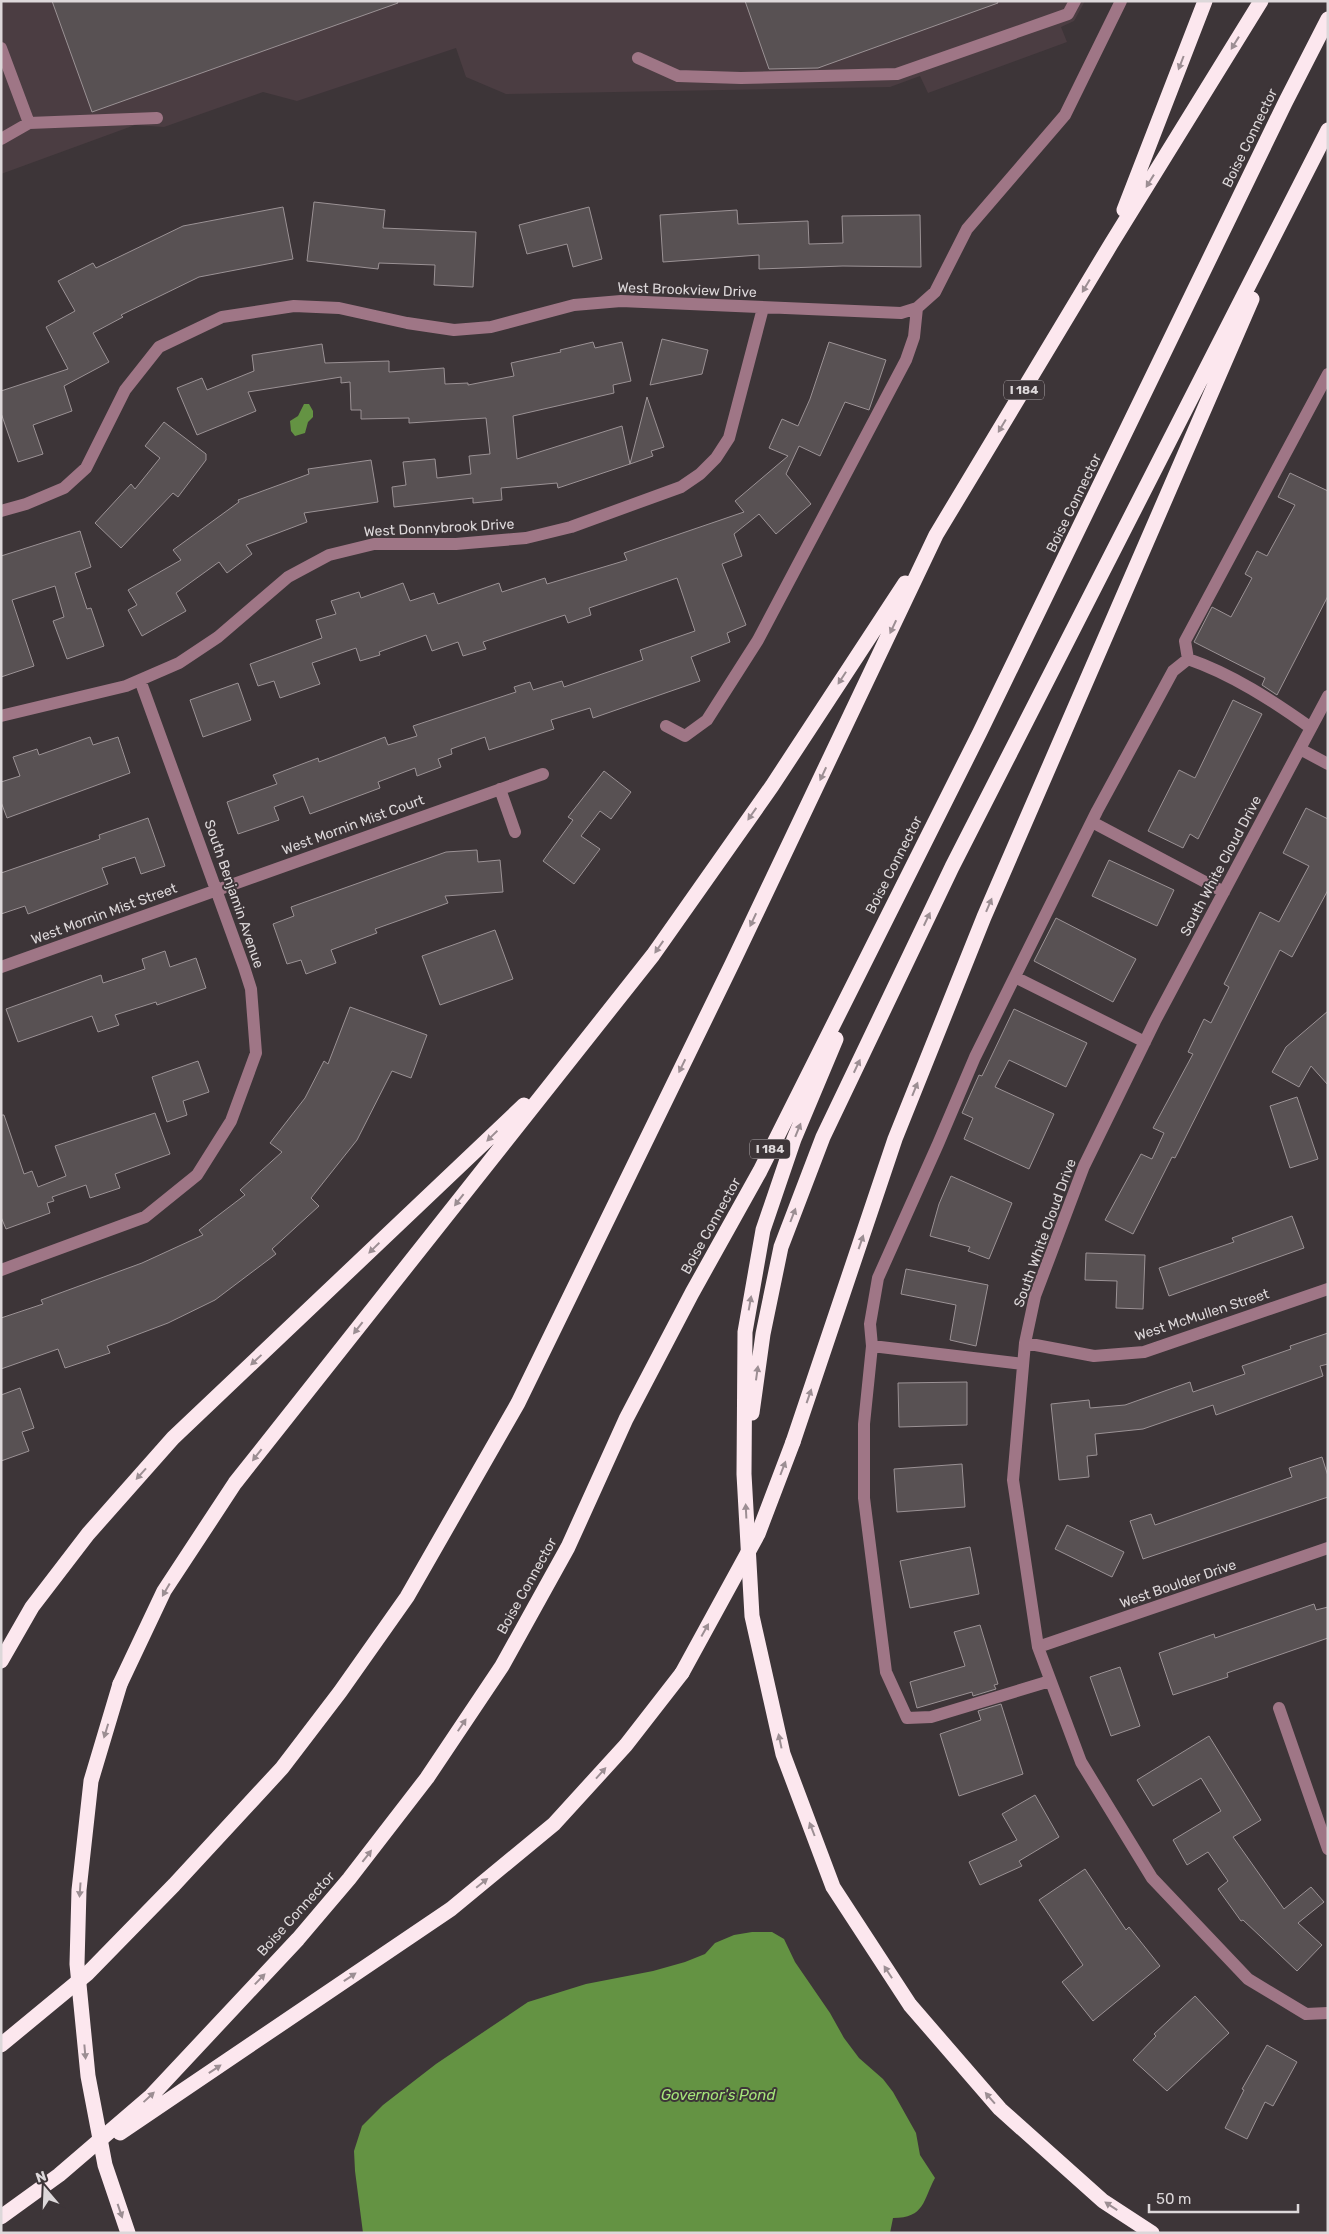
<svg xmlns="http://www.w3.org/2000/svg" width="1329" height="2234" font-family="Rubik,sans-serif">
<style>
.built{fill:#4b3d42}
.water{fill:#649343}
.building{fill:#585153;stroke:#9b9295}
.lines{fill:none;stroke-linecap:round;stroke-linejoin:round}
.minor{stroke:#9f7686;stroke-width:12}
.highway{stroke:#fce7ee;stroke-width:15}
.highway-bridge{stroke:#fce7ee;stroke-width:15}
.oneway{fill:#9c8e93}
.labels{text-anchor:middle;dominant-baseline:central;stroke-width:4;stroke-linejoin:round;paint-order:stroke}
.shield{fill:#3d3538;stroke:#ada7a9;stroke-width:1}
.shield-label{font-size:12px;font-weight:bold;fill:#ddd8da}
.street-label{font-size:14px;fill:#ddd8da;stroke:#3d3538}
.water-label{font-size:15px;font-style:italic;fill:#a6e57a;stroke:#3d3538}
</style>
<rect width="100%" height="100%" fill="#3d3538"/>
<path class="built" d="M1,1H1085L1074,21L1061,27L1067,42L928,93L920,76L890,87L506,94L466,77L456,48L297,101L263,92L164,127L135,125L1,174Z"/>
<path class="water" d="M304,404H309L313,411V417L308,422L305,433L295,436L291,431L290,421L298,416Z
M752,1932H772L784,1939L795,1962L830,2013L844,2038L859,2058L883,2079L893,2092L916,2133L920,2155L935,2178C923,2200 925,2218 893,2218L890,2233H363L355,2171L354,2151L362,2126L383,2105L436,2064L528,2002L586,1984L653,1971L685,1962L705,1954L715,1943L734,1935Z"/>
<path class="building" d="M52,1H397L398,3L92,112Z
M745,1H997L998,3L818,68L769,69Z
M314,202L385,210L383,228L476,232L473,287L434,285L435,265L379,263L378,269L307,261Z
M283,207L293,259L199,277L121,315L123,317L93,333L109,362L64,386L72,411L33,425L43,454L18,462L1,413V391L68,369L46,327L75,311L58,281L93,263L96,268L183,226Z
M589,207L602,259L573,267L567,244L527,254L519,225Z
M737,210L738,224L808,221L809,244L843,243L842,216L920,215L921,267L843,266L759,269V255L663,262L660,215Z
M662,339L708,350L702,374L650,385Z
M593,342L595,348L622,342L631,381L613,385L614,393L513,416L517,459L622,426L630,464L558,488L557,483L501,488L502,500L473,503V498L394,507L392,487L406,485L403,462L435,459L437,478L471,474L469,456L490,454L486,418L409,423V418L361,419V410H351L350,382L341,383V377L248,392L256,411L197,435L177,388L202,378L207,390L254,371L252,355L322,344L325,363L389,361V372L444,368L445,384L468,383V385L514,376L511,363L561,352L560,350Z
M829,342L886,360L869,410L845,402L820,456L799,446L786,474L811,504L776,534L759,514L734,534L742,556L722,564L746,625L727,633L730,642L691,657L700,681L593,718L590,708L551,720L554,729L489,750L485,737L451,749L452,754L438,759L441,767L417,776L415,768L378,782L380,788L310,814L303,796L274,807L279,820L238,834L227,802L277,784L273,775L318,758L319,762L385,737L388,745L417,736L413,726L516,692L514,687L530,682L533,690L562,681L564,687L643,660L640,650L695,631L677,578L589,608L591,615L568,623L565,615L483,642L486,649L463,656L458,642L432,651L426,635L379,652L380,655L360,661L356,648L312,663L320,684L280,698L274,681L258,686L250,664L322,638L316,620L336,614L331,601L359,592L361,598L403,583L410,601L434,593L438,604L499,583L502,592L545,578L547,584L627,560L624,553L744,512L735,501L788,456L769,448L782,419L798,426L810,399Z
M647,397L664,447L651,451L653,456L630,464Z
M164,422L206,454V460L178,497L173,493L121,548L95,523L131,484L135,489L160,458L145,446Z
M371,460L378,502L304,513L307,522L246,545L252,554L227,573L219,562L176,593L186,611L142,636L128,610L137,605L128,590L181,560L173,550L239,502L238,500L309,474L308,469Z
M1290,473L1328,491V596L1277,695L1262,685L1265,678L1194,642L1212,607L1231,617L1252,578L1245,574L1257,551L1267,556L1295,505L1278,497Z
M80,531L91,567L75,573L87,609L91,608L104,646L67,659L53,621L64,617L55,586L12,600L34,666L1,677V556Z
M238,683L251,720L203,737L190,700Z
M1233,700L1262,714L1198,839L1190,834L1183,848L1148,831L1179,770L1195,778Z
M90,737L93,745L118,737L130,773L7,818L1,802V782L20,776L13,757L37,749L39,755Z
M604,771L631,792L611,819L600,811L581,836L600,849L574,884L543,861L573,820L568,817Z
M1306,808L1328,819V890L1292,957L1280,950L1175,1158L1172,1157L1133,1234L1105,1220L1141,1154L1152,1159L1164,1133L1153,1128L1193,1054L1188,1052L1204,1019L1211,1023L1229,987L1224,984L1260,912L1279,922L1309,866L1283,853Z
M148,818L165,866L141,874L135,857L102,868L108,884L28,914L25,906L1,914V873L100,839L99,835Z
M477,850L478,862L500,860L503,892L445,896L448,903L375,929L377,933L331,950L336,963L306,974L301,960L287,964L273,924L294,916L291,907L446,852Z
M1109,860L1174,890L1157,926L1092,896Z
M1056,918L1136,959L1113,1002L1034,961Z
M495,930L513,979L440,1005L422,956Z
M165,951L170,967L196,958L206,988L157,1005L156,1002L115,1015L119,1025L98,1032L92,1016L18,1042L6,1009L101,975L103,983L145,969L142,959Z
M350,1007L427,1035L411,1078L392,1071L357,1140L311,1198L319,1206L272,1249L276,1254L215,1300L168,1323L107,1346L110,1353L65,1368L58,1349L1,1369V1318L43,1304L41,1300L142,1263L203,1235L199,1230L245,1195L240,1190L282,1152L270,1143L305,1098L324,1061L328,1064Z
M1014,1009L1087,1043L1066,1087L1009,1060L995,1087L1054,1114L1029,1169L964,1139L973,1118L962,1113L979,1075L982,1076Z
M1328,1011V1085L1311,1066L1299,1087L1272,1072L1286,1047Z
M198,1061L209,1092L183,1101L187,1115L167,1122L152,1077Z
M1297,1097L1318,1159L1290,1168L1270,1106Z
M155,1113L170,1154L115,1174L120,1188L90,1198L86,1185L52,1197L54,1201L47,1203L50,1213L6,1229L1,1217V1115H4L24,1174L32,1171L38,1187L66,1176L55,1146Z
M951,1176L1012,1203L989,1259L968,1251L970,1247L930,1236L939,1204Z
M1292,1216L1304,1248L1169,1296L1159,1268L1234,1242L1232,1238Z
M1086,1253L1145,1255L1143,1309L1116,1308L1117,1281L1085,1280Z
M906,1269L988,1285L976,1346L950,1340L956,1305L901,1294Z
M1328,1333V1364L1320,1366L1323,1376L1216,1415L1213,1405L1143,1429L1095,1434L1097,1455L1087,1456L1089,1477L1059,1480L1051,1404L1089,1400L1090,1408L1125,1405L1190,1382L1193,1392L1245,1374L1242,1366L1291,1349L1290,1346Z
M967,1382V1425L899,1427L898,1383Z
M20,1388L34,1428L22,1432L29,1451L1,1461V1395Z
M1322,1457L1328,1476V1497L1143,1559L1130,1521L1151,1514L1155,1525L1292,1477L1289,1468Z
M962,1464L965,1507L897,1512L894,1469Z
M1067,1525L1124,1552L1112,1577L1055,1549Z
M970,1547L979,1594L910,1608L900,1561Z
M1314,1604L1316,1610L1328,1607V1638L1227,1673L1228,1677L1173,1695L1159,1653L1214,1634L1215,1638Z
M980,1625L998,1684L994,1685L996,1689L973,1696L972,1692L917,1708L910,1682L965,1666L954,1632Z
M1120,1667L1140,1726L1111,1736L1090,1677Z
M1001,1704L1023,1774L959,1796L940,1734L981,1720L978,1711Z
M1209,1736L1261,1820L1233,1837L1284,1909L1311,1887L1324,1902L1298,1923L1322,1945L1297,1971L1243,1920L1241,1921L1218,1889L1228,1881L1208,1852L1187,1865L1173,1840L1221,1811L1201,1778L1153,1806L1137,1780Z
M1035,1795L1059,1837L1019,1861L1022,1866L980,1885L969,1862L1017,1840L1002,1814Z
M1085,1869L1126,1930L1129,1927L1160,1966L1093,2021L1062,1982L1083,1965L1039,1900Z
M1195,1996L1229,2033L1167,2091L1133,2060L1156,2036L1154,2034Z
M1267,2045L1297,2062L1273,2106L1265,2102L1247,2139L1225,2128L1244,2090L1242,2089Z"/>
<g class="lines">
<path class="minor" d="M1,48L29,123
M638,58L678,76L741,78L897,74L1068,14L1075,1
M1,139L29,123L157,118
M1,511L26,504L64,488L86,468L125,390L159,347L222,317L294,306L339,308L407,323L454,330L491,327L574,305L621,301L901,313L917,308L935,292L967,229L1065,115L1121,1
M1188,659L1185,641L1328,374
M1328,696L1155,1021L1084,1166L1035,1296L1025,1343L1013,1480L1038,1647L1081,1762L1152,1878L1248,1979L1306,2014L1328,2013
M1,716L126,686L179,663L218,637L288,577L329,555L374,544H456L526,538L571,527L681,487L700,474L716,458L729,438L763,308
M666,726L685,736L707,720L758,640L906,360L914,337L917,308
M1300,749L1328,764
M500,789L515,832
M1092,822L1224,892
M1,967L543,774
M1015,977L1145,1042
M1,1270L145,1217L197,1175L231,1121L256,1053L251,989L244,967L140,680
M1025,1343L1094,1356L1144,1352L1328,1289
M872,1346L1023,1364
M1038,1647L1328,1548
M1050,1681L931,1717L907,1718L886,1672L864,1498V1424L872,1346L870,1324L878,1278L938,1144L975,1057L1097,811L1173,671L1188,659C1232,674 1273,701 1311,728
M1279,1708L1328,1849"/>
<path class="highway" d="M1124,210L1205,1
M836,1039L794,1139L763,1230L745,1332L744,1474L752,1616L783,1754L833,1887L910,2005L1000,2109L1103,2201L1152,2233
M752,1413L763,1334L781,1247L823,1137L952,867L1328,130
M793,1442L895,1139L984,917L1252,299
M1,1661L32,1607L88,1534L173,1438L524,1105
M120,1684L164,1591L235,1483L653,955L772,786L905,583
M1,2045L87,1974L174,1885L282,1768L340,1692L407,1597L518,1403L732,964L936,535L1111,244L1261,1
M120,2133L451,1909L554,1824L626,1745L682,1673
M1,2217L59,2175L151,2096L298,1939L349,1879L427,1778L502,1666L568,1547L626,1419L692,1293L760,1171L980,732L1285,103L1328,19"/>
<path class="highway-bridge" d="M682,1673L758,1534L793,1442
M120,1684L91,1781L79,1890L77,1964L88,2076L105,2165L128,2233"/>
</g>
<defs><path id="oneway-solid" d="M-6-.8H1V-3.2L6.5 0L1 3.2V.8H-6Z" transform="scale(1.25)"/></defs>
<g class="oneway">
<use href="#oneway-solid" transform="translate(1235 43) rotate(122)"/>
<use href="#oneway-solid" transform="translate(1181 63) rotate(111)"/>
<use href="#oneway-solid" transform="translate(1150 181) rotate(122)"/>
<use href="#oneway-solid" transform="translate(1086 286) rotate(121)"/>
<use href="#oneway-solid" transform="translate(1002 426) rotate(121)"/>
<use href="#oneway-solid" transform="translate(893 627) rotate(115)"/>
<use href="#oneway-solid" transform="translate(842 678) rotate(123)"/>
<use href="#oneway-solid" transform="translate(823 774) rotate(115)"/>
<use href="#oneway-solid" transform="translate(752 814) rotate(125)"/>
<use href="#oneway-solid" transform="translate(989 905) rotate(-67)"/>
<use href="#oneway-solid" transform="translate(927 919) rotate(-65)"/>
<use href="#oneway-solid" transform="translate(753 920) rotate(115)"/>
<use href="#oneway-solid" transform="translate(659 947) rotate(125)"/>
<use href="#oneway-solid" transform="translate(682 1066) rotate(116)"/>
<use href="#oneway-solid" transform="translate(857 1066) rotate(-65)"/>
<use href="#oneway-solid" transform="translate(915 1089) rotate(-68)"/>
<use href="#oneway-solid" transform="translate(798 1130) rotate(-68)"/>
<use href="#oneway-solid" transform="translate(492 1136) rotate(136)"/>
<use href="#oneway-solid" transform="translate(459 1200) rotate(128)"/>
<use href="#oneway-solid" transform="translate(793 1215) rotate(-69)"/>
<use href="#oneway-solid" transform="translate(861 1242) rotate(-71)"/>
<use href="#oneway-solid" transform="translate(374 1248) rotate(136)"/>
<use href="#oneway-solid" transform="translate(750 1303) rotate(-80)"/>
<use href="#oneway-solid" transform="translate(358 1328) rotate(128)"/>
<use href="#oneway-solid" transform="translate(256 1360) rotate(137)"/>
<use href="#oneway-solid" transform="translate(757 1373) rotate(-82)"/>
<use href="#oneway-solid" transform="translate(809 1396) rotate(-71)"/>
<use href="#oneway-solid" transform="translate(257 1455) rotate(128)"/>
<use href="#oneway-solid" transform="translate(783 1468) rotate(-69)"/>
<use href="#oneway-solid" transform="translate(141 1474) rotate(132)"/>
<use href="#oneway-solid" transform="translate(746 1511) rotate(-93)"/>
<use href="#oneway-solid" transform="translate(166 1590) rotate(120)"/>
<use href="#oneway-solid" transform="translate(705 1630) rotate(-61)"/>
<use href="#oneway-solid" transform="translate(462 1725) rotate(-56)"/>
<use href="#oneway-solid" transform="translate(106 1731) rotate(107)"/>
<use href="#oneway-solid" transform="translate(780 1741) rotate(-102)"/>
<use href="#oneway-solid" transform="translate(601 1773) rotate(-48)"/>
<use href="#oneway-solid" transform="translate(812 1829) rotate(-111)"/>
<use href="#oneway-solid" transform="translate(367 1856) rotate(-52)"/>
<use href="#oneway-solid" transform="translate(482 1883) rotate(-39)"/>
<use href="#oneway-solid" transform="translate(80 1890) rotate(94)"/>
<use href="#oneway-solid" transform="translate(888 1972) rotate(-123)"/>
<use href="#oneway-solid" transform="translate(350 1977) rotate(-34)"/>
<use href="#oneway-solid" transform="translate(260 1979) rotate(-46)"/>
<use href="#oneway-solid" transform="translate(85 2052) rotate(85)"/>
<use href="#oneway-solid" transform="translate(215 2069) rotate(-34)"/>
<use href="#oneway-solid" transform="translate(149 2097) rotate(-43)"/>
<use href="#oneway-solid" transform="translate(990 2098) rotate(-131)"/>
<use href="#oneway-solid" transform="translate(1111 2206) rotate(-147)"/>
<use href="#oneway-solid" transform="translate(120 2211) rotate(71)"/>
</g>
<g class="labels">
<g class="shield">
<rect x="1004" y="380.5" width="40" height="19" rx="4"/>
<rect x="750" y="1139.5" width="40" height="19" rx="4"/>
</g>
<g class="shield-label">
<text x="1024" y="390">I 184</text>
<text x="770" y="1149">I 184</text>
</g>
<g class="street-label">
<text transform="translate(1250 138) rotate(-64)">Boise Connector</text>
<text transform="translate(687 290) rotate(2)">West Brookview Drive</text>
<text transform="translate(1074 503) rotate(-64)">Boise Connector</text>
<text transform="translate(439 528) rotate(-3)">West Donnybrook Drive</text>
<text transform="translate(353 825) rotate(-20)">West Mornin Mist Court</text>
<text transform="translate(894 865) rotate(-63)">Boise Connector</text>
<text transform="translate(1221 866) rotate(-62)">South White Cloud Drive</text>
<text transform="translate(234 894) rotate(71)">South Benjamin Avenue</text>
<text transform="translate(104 914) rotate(-20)">West Mornin Mist Street</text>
<text transform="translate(711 1226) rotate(-61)">Boise Connector</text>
<text transform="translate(1045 1233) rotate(-70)">South White Cloud Drive</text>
<text transform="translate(1202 1315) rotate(-18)">West McMullen Street</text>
<text transform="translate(1178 1584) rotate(-19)">West Boulder Drive</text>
<text transform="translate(527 1586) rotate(-61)">Boise Connector</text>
<text transform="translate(296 1914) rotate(-48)">Boise Connector</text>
</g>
<g class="water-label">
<text x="718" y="2095">Governor's Pond</text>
</g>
</g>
<rect width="1329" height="2234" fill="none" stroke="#ddd8da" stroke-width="5"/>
<g transform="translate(45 2189) rotate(341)" stroke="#3d3538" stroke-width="4" paint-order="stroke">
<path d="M0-4L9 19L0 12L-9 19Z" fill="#ddd8da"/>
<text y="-8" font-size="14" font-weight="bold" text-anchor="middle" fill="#ddd8da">N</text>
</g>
<path d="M1149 2204v8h149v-8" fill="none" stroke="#ddd8da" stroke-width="2.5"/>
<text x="1156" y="2204" font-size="15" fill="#ddd8da" stroke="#3d3538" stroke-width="4" paint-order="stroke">50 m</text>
</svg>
